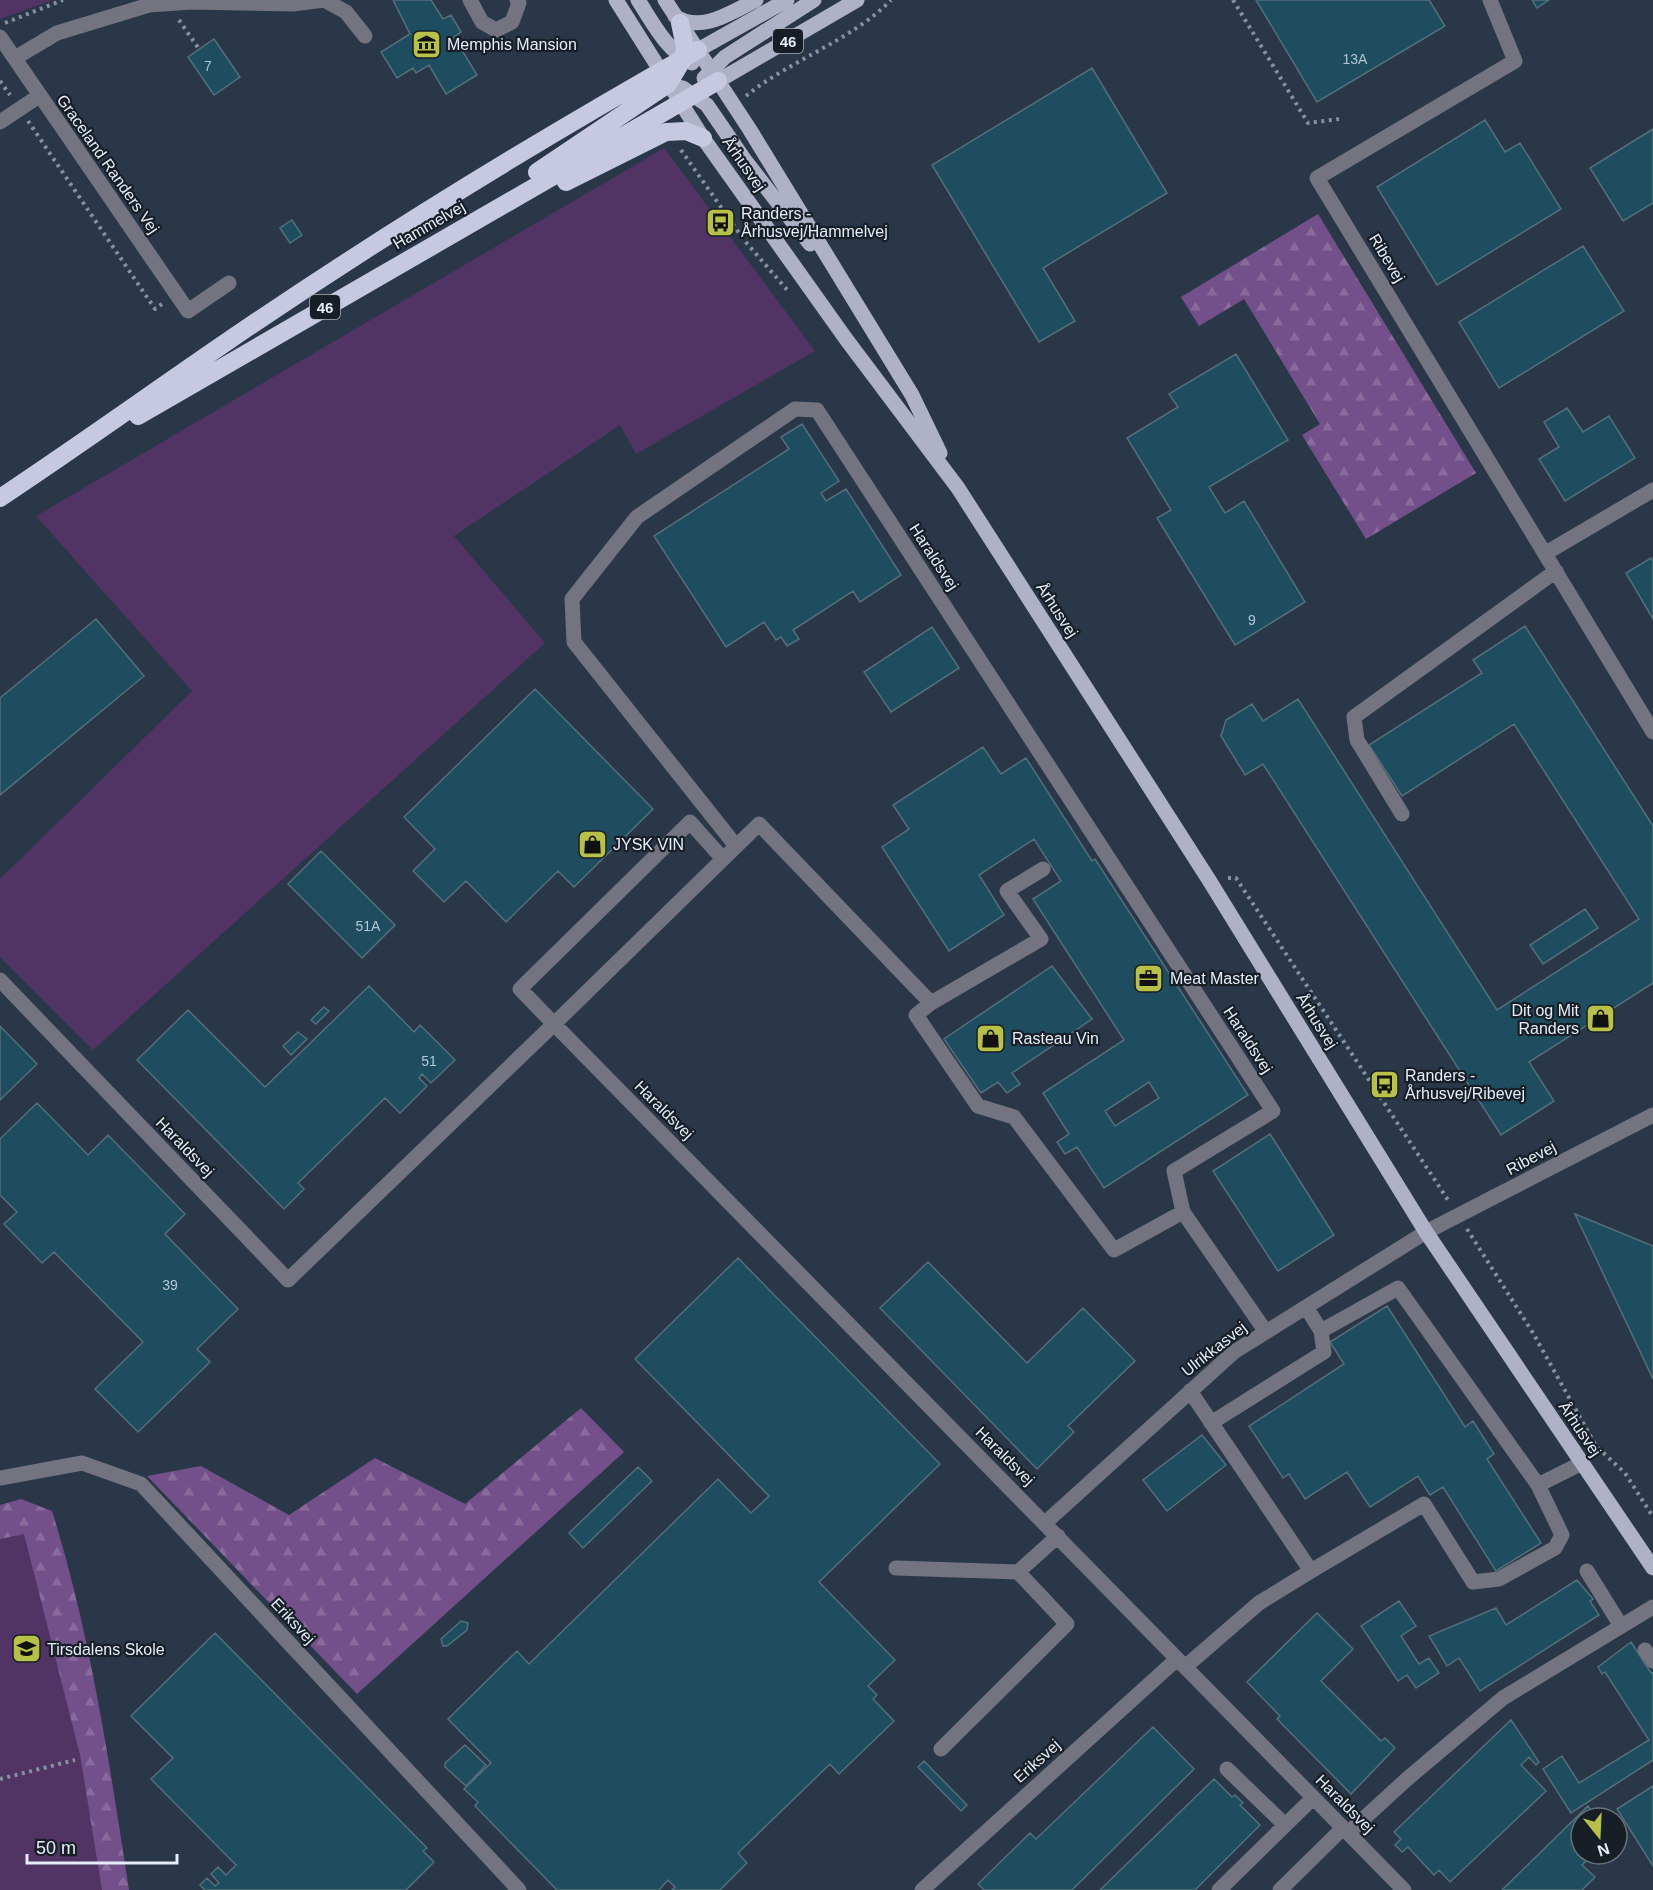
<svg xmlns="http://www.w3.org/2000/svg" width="1653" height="1890" font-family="Helvetica,sans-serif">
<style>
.green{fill:#513463}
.forest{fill:url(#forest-firs)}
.building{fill:#1d4d5f;stroke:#546f7b;stroke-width:1.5;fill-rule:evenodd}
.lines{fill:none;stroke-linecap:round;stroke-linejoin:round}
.path{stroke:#8691a0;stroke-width:4;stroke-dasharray:3 4.5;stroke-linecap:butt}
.minor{stroke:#73747f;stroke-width:15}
.major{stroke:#afb1c7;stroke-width:15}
.highway{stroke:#c7c9e3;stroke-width:18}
.labels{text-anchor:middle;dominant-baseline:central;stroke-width:4.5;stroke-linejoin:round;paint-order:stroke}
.number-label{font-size:14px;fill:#b2c5d2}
.shield{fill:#171e26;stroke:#a6afba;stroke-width:1.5}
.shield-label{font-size:15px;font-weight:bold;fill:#e4edf9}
.poi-label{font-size:16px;fill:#e4edf9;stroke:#171e26;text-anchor:start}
.street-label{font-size:16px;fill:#e4edf9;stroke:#171e26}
</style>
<defs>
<pattern id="forest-firs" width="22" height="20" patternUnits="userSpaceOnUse" patternTransform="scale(1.5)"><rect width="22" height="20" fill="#74508a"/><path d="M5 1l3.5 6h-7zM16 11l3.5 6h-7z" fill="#886a9b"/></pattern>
</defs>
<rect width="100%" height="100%" fill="#293749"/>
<path class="green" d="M0,0H53L0,19Z
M664,148L815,351L636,454L620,425L454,536L545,643L93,1050L0,957V879L192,691L36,516Z
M24,1533L80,1755L102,1890H0V1539Z"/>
<path class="forest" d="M1318,214L1476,473L1366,539L1302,435L1320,424L1244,299L1199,326L1181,297Z
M581,1408L624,1452L357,1694L147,1476L201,1466L289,1515L375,1458L465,1504Z
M21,1499L52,1511C91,1636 109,1761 129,1890H102L80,1755L24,1534L0,1539V1505Z"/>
<path class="building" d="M393,0H431L443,19L451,15L461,32L454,37L477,75L446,94L429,65L416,73L413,68L397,78L381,52L410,34Z
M1256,0H1429L1445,26L1317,102Z
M1532,0H1549L1537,8Z
M214,39L240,77L214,95L188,57Z
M1092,68L1167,193L1043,268L1075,321L1039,342L932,165Z
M1485,120L1505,152L1520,143L1561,209L1437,285L1377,187Z
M1653,129V203L1623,221L1590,168Z
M292,220L302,235L290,243L280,228Z
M1583,246L1624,311L1499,388L1459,322Z
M1236,354L1288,440L1209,487L1225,513L1244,501L1305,602L1235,645L1157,518L1171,510L1127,438L1178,407L1169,394Z
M1567,408L1583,432L1609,416L1635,458L1565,501L1539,459L1559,447L1544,422Z
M802,424L839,481L821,493L826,501L846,489L901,575L860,602L853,591L793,630L799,639L787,646L781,637L776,640L764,622L726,647L654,536L789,449L781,437Z
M1651,558L1653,561V619L1626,573Z
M96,619L144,676L0,795V698Z
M1525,626L1653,826V983L1529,1062L1554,1101L1501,1135L1263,764L1245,775L1221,736L1226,720L1252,704L1263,721L1298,699L1497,1010L1639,919L1514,724L1402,796L1369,745L1482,673L1473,660Z
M932,627L959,668L891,712L864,672Z
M535,689L653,809L574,887L558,871L506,922L466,881L444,902L413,871L435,849L404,817Z
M983,747L1001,774L1026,758L1092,861L1095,859L1248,1095L1104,1188L1077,1147L1065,1154L1057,1142L1069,1134L1043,1093L1124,1040L1033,899L1061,881L1034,839L979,875L1004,915L949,951L882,847L909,829L893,805ZM1149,1082L1159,1098L1115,1126L1105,1111Z
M321,851L395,925L362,958L288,884Z
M1585,909L1598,928L1543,964L1530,945Z
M1052,966L1092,1019L1012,1073L1020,1084L1007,1093L998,1082L981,1093L944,1039Z
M369,986L414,1032L420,1025L455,1060L431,1083L422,1074L419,1078L427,1086L400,1113L385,1098L298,1183L304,1189L284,1209L137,1060L188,1010L265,1087Z
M324,1007L329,1011L316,1024L311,1020Z
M0,1026L37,1064L0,1100Z
M298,1032L307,1039L291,1055L283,1046Z
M37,1103L88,1155L108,1135L185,1214L165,1234L238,1309L197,1349L210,1362L138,1432L95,1389L143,1342L54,1252L42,1263L4,1224L17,1212L0,1195V1139Z
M1270,1134L1334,1235L1278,1271L1213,1171Z
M1575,1214L1653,1246V1379Z
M738,1258L940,1464L819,1582L895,1660L868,1686L877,1695L873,1699L894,1721L839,1774L830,1764L738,1853L747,1863L720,1890H672L675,1887L668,1880L659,1890H557L475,1806L478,1802L464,1789L491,1763L448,1719L517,1651L529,1664L718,1479L751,1513L769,1496L635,1359Z
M928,1262L1027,1363L1083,1308L1135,1361L1068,1426L1074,1432L1037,1469L880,1308Z
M1387,1306L1465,1427L1473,1421L1494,1454L1487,1459L1541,1543L1496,1571L1443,1487L1430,1495L1418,1476L1370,1507L1347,1472L1305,1499L1289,1474L1283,1478L1249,1426L1344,1364L1330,1342Z
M1202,1435L1226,1465L1167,1511L1143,1480Z
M638,1467L652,1481L583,1548L569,1533Z
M1577,1580L1593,1599L1590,1601L1599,1615L1480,1691L1459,1658L1447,1666L1429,1636L1496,1608L1506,1625Z
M1399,1601L1416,1626L1401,1636L1419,1664L1429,1658L1439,1673L1416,1688L1407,1675L1398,1681L1361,1626Z
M1317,1613L1353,1649L1321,1681L1381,1741L1385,1738L1395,1748L1351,1794L1277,1719L1280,1716L1247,1682Z
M461,1621L468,1623L467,1630L447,1646H443L441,1639Z
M215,1633L427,1848L423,1851L434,1862L406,1890H205L200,1885L207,1878L215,1886L219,1883L211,1874L218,1867L226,1875L236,1865L151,1779L173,1758L131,1716Z
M1631,1642L1651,1673L1653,1672V1760L1571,1813L1543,1769L1562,1756L1579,1783L1649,1740L1605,1672L1602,1674L1598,1667Z
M1511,1720L1539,1762L1536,1765L1529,1757L1521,1765L1546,1791L1450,1882L1439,1870L1434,1875L1408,1847L1402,1852L1395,1845L1401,1839L1394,1832Z
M1153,1727L1194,1769L1072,1890H984L978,1884L1030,1833L1036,1839Z
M465,1745L486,1765L466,1786L445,1767V1763Z
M924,1761L967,1805L961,1811L918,1767Z
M1214,1779L1232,1797L1235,1795L1243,1803L1240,1805L1260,1825L1195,1890H1100Z
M1653,1786V1866L1617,1809Z
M1588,1806L1597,1818H1581V1854H1593L1582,1865L1595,1877L1582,1890H1502Z"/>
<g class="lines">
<path class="path" d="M1233,0L1308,123L1339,119
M179,20L199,49
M5,23L63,0
M0,81L10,95
M746,96C790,60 851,41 891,0
M28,121L155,309L162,304
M681,150L744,240L789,292
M1228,878H1236L1450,1203
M1467,1229L1533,1333L1596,1446L1625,1473L1653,1517
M0,1779L75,1760"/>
<path class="minor" d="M324,0L346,12L365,36
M470,0L482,22L496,30L512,22L519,3L517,0
M1490,0L1515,61L1317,178L1653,732
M0,37L188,311L229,283
M15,58L57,33L149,5L191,2L293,4L324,0
M0,122L39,96
M1546,553L1653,490
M1402,814L1357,740L1354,717L1556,571
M736,846L574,642L572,599L637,517L795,409L817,410L1273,1111L1174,1171L1183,1212L1114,1250L1014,1117L978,1106L916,1015L931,1003L1041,939L1007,891L1043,869
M723,859L690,822L520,989L554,1024L759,824L931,1003
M0,980L288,1280L554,1024L1404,1890
M1183,1212L1266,1332
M1321,1331L1398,1288L1538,1485
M1190,1391L1311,1571L1424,1504L1473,1582L1499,1579L1555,1548L1562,1535L1538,1485L1582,1463
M1211,1423L1324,1352L1321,1331L1306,1307
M0,1478L82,1463L141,1484L519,1890
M1045,1523L1234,1352L1426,1232L1653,1115
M896,1568L1018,1572L1058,1536
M1587,1571L1621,1626
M1645,1650L1653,1661
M1185,1667L1259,1603L1311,1571
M941,1749L1067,1624L1018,1572
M1227,1769L1285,1825
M1348,1833L1407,1779L1503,1698L1653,1607
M922,1890L1177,1659
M1219,1890L1313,1798
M1280,1890L1343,1828"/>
<path class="major" d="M616,0L703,138L846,339L958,488L1209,880L1426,1232L1653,1568
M638,0C653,23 666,50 692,63
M665,0L750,130L912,395L940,453
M675,16C700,34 732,12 756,0
M698,50L787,0
M704,78L725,57L814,0
M718,81L857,0
M664,84L683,88L707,105L744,159L810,244"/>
<path class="highway" d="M537,172L668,84L683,59L685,47L680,23
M566,182L666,132L686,131L703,138
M138,416L718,81
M0,498C77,447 152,393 228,341C380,237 537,141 698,50"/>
</g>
<defs>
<symbol id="museum-square" viewBox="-11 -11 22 22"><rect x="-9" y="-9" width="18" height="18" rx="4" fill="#b8c147" stroke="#171e26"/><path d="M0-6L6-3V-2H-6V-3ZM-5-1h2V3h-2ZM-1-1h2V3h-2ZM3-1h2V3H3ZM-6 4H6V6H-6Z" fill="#111"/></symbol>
<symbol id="bus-square" viewBox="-11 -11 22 22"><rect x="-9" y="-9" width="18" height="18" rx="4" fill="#b8c147" stroke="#171e26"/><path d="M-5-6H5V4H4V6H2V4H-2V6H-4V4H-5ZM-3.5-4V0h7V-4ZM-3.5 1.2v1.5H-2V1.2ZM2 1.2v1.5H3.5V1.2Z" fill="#111"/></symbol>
<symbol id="shop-square" viewBox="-11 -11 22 22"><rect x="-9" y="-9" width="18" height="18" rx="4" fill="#b8c147" stroke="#171e26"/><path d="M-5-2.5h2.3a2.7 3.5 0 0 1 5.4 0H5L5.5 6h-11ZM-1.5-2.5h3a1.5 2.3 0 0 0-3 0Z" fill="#111"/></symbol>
<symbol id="office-square" viewBox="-11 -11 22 22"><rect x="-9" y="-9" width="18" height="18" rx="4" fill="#b8c147" stroke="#171e26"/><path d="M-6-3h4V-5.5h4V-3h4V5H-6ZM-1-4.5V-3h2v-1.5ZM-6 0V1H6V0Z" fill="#111"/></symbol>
<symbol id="school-square" viewBox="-11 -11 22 22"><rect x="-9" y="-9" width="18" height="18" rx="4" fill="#b8c147" stroke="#171e26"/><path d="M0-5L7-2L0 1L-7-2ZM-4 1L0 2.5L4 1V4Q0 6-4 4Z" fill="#111"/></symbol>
</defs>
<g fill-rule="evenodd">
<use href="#museum-square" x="410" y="28" width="33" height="33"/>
<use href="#bus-square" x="704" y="206" width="33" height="33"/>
<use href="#shop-square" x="576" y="828" width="33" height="33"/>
<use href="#office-square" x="1132" y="962" width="33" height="33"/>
<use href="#shop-square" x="1584" y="1002" width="33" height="33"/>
<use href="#shop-square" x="974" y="1022" width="33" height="33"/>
<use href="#bus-square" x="1368" y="1068" width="33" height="33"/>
<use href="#school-square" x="10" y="1632" width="33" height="33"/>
</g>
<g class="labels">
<g class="number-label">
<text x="1355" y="59">13A</text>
<text x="208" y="66">7</text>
<text x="1252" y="620">9</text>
<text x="368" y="926">51A</text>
<text x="429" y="1061">51</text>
<text x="170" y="1285">39</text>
</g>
<g class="shield">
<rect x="773" y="29" width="30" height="24" rx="4.5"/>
<rect x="310" y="295" width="30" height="24" rx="4.5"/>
</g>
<g class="shield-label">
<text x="788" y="41">46</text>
<text x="325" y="307">46</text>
</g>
<g class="poi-label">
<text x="447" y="44">Memphis Mansion</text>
<text x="741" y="213">Randers -<tspan x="741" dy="18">Århusvej/Hammelvej</tspan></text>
<text x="613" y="844">JYSK VIN</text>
<text x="1170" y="978">Meat Master</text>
<text x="1579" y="1010" text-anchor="end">Dit og Mit<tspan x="1579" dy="18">Randers</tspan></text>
<text x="1012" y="1038">Rasteau Vin</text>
<text x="1405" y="1075">Randers -<tspan x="1405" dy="18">Århusvej/Ribevej</tspan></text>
<text x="47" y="1649">Tirsdalens Skole</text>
</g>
<g class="street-label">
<text transform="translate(108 164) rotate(55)">Graceland Randers Vej</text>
<text transform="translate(744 164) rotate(55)">Århusvej</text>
<text transform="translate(429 225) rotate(-30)">Hammelvej</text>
<text transform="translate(1387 258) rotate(59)">Ribevej</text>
<text transform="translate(934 557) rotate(57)">Haraldsvej</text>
<text transform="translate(1057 610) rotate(57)">Århusvej</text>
<text transform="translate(1317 1021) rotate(58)">Århusvej</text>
<text transform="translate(1248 1040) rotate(57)">Haraldsvej</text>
<text transform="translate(664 1110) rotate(45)">Haraldsvej</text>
<text transform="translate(185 1147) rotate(46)">Haraldsvej</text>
<text transform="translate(1531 1158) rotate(-28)">Ribevej</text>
<text transform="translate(1214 1349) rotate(-38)">Ulrikkasvej</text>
<text transform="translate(1580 1429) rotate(56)">Århusvej</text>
<text transform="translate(1005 1456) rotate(45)">Haraldsvej</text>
<text transform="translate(293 1621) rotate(47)">Eriksvej</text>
<text transform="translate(1037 1761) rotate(-42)">Eriksvej</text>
<text transform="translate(1345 1804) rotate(45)">Haraldsvej</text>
</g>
</g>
<g transform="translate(1599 1836) rotate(162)"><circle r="28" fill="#171e26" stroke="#69717a" stroke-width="1.5"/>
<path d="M0-4.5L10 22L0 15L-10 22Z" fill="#b8c147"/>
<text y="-9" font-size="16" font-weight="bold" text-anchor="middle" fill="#e4edf9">N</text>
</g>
<path d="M27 1854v9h150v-9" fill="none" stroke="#e4edf9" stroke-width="3"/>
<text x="36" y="1854" font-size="18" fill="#e4edf9" stroke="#171e26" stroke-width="4.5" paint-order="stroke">50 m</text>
</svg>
